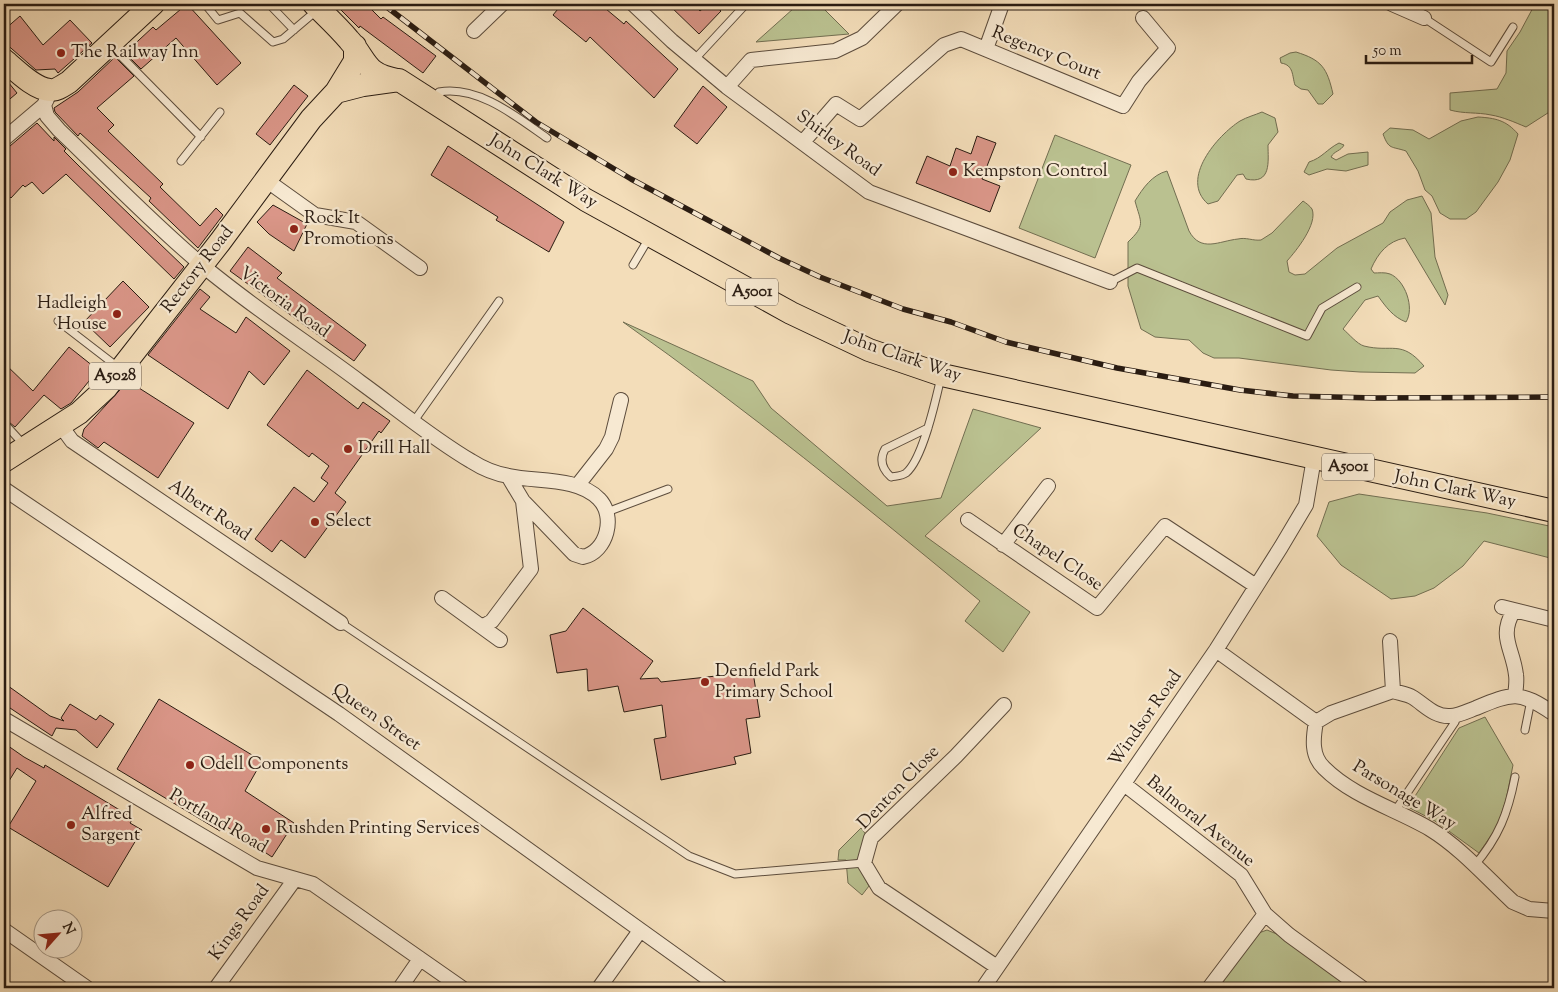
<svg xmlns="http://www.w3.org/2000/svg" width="1558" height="992" font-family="'Sorts Mill Goudy',serif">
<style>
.green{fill:#bac190;stroke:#726e51}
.building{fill:#da9688;stroke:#2a1c12}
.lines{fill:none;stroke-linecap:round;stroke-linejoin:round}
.lane-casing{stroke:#5c4c3c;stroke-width:9}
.street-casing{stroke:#5c4c3c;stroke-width:16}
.primary-casing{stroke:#2a1c12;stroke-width:24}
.lane{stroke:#f7e9d2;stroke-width:7}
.street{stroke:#f7e9d2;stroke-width:14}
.primary{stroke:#f3ddb9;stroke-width:22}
.rail-casing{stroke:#2a1c12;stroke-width:5.5}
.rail{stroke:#f7e9d2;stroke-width:4;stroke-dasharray:11;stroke-linecap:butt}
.poi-dot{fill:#8f2418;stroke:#f7e9d2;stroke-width:2}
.labels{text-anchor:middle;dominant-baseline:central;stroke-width:4.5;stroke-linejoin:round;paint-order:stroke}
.shield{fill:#f7e9d2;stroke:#685a4c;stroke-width:1}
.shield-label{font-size:16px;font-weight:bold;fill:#2a1c12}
.poi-label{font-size:18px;fill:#2a1c12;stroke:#f7e9d2;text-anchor:start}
.street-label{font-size:18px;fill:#2a1c12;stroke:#f7e9d2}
</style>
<rect width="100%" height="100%" fill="#f3ddb9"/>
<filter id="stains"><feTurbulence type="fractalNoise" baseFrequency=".004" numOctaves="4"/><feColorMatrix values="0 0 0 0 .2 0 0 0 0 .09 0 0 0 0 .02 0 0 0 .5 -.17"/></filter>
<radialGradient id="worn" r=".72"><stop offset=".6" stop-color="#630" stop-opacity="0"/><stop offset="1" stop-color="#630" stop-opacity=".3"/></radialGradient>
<path class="green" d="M790,4H821L820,5L849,34L756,42L794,8Z
M1535,4H1554V109L1526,127C1514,122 1503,117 1491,115C1477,112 1464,114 1450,110V93L1497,89L1506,73L1507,51L1520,32Z
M1296,52C1322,60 1327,68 1333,94L1323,104H1318L1308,90L1301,89L1295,85C1292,76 1294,65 1281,63L1280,58L1290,53Z
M1262,112L1275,118L1278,132L1268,145C1268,161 1272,185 1246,179L1243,174L1237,175L1218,201L1208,204C1179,179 1218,135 1240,121C1247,117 1255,115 1262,112Z
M1478,117C1495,118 1506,120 1518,134L1510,160L1498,182L1476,212L1466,219H1450L1440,213L1432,196L1425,190L1418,171L1406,151C1391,146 1389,150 1383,134L1390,128L1413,130L1429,139L1461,121Z
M1055,135L1131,165L1095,258L1019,228Z
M1339,143L1344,145C1341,151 1334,151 1331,157L1336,160L1348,154L1368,152V165L1346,171L1327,169L1309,175L1304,172L1309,162C1322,158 1327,149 1339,143Z
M1167,171L1189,231C1201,253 1219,241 1238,239C1246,237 1253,241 1261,240L1272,233L1303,201C1306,203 1310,206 1312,209C1318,224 1296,251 1287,261L1289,272L1295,275L1305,274L1337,248L1383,223L1390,212L1407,200L1422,196L1431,213L1435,257L1448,295L1445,305L1405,238C1388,241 1378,253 1371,269L1374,273C1378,273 1385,272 1390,274C1405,280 1415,308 1406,322C1393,317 1386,307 1378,296L1365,300L1343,329C1349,334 1357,344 1364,346C1392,353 1401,339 1424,366L1415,373L1360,372L1331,370L1239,358H1214L1203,353L1189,340L1155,337L1141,329L1128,286V242C1146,225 1141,223 1135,201C1143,188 1152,175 1167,171Z
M623,322L753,381L771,408L887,506L941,498L973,409L1041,428L925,536L1030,612L1003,652L965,621L980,601C863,504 746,409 623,322Z
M1359,494L1487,513L1554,527V559L1484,541L1463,566L1434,588L1415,596L1391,599L1341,565L1317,536L1329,502Z
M1485,717L1513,765L1506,800L1497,827L1479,853L1435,821L1408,807L1459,728Z
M861,828L867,836C859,860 856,864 869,886L862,895L848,883L846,860H838L839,850Z
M1267,930L1284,937L1353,988H1218L1253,935Z"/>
<path class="building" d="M187,4L241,63L217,85L176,38L141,69L125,53L153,27L156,30Z
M335,4H366L381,19L383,17L436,56L423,73L360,26L359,28Z
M562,4H600L624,24L626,21L678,69L654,98L590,37L586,42L553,15Z
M668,4H693L700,11L708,4H713L721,11L699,34Z
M20,16L43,45L70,20L92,43L58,73L55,69L36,70L4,42V30Z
M115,57L134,76L97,108L114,125L108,131L163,184L160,187L200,226L216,208L223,215L198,248L149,201L151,198L80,133L78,136L55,112L54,108L78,92Z
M4,77L17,93L4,104Z
M294,85L308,96L270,145L256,134Z
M703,86L727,107L697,144L674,126Z
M37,123L54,141V137L66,149L64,151L80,167L184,267L174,279L66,174L43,194L32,182L25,187L23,185L11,198L4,191V148L10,146Z
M977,136L996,143L982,179L1000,186L990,212L916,183L927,156L950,166L956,148L971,154Z
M448,146L564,222L549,252L496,220L498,217L431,175Z
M273,205L307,224L294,251L269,234L257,222Z
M248,247L282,273L277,278L366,345L354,361L230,271Z
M123,281L149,307L110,347L84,322Z
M200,289L210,297L200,309L236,333L246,317L290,351L264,385L249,371L228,409L148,355Z
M69,347L98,370L71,403L61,409L44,395L15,427L4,418V363L33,391Z
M307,370L358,409L363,402L390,421L381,433L379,431L335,493L346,502L305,558L281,540L272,552L255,539L294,487L314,502L328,483L321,478L329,466L312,453L309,457L267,425Z
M128,381L194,423L158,478L104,442L98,448L82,436L84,429Z
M583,608L653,661L640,679L658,678L661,682L753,672L760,717L746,719L751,753L734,757L736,764L661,780L654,739L666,737L662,705L624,712L618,686L588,691L587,669L557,673L550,635L566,631Z
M4,683L50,716L64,721L61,718L70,704L96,720L100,715L114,724L97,748L76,730L56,728L52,736L4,704Z
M159,699L262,761L245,791L294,823L272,857L224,825L220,831L117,769Z
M4,743L24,757L44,768L45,765L133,818L130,823L142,830L108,887L8,827L36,781L17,768L4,789Z"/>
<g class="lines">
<defs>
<path id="lane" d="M205,4L218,20L240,13L273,42L283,39L316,11
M269,4L294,30
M1424,18L1491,62L1513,27
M112,47L201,137
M694,60L746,4
M435,99L439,92C478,85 517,117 547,138
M181,161L220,112
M633,265L649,238
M1110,282L1137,268L1307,336L1322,308L1357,287
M58,321L119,368
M414,421L499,301
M4,423L24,445
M928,428L885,449C879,460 882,469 891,477C896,476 902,476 906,473C923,459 936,399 941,377
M607,512L668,489
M341,623L689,856L735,874L864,863
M1525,730L1531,700
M1395,811L1455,722L1457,715
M1474,866C1499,837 1508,813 1515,777"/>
<path id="street" d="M633,4L672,41L727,87L869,192L1110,282
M1392,4L1424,18
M474,31L502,4
M986,49L1002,4
M727,87L751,60L835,51L862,38L897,4
M44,105L47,116L59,130C106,175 152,223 202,265C252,307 308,343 360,382C396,408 432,438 471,461C482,468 496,474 509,476C537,482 578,477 599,499C616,516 607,552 583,557L574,554L523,501L508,476
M4,139L44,105L47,99
M803,142L836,104L860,119L944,45L961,39L1123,106L1139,81L1168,48L1143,18
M266,180L315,215L356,222L420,268
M61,426L72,441L341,623
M577,486L606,449L612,437L621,400
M4,489L339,714L721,988
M968,520L1097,608L1165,526L1256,586
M1003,545L1048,486
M442,598L482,627L492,621L531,569L523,501
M1502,607L1554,620
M1514,610C1498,637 1513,648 1516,675C1517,681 1516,688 1515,695
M482,627L500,640
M1216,650L1316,722L1331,713L1393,691L1390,641
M1393,691C1399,693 1407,694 1412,697C1424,704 1434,717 1450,716C1458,716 1468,711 1476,708C1512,693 1520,690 1554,714
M4,719L257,868L313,884L462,988
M1316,722C1313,738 1311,756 1324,768C1353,797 1396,809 1430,829C1461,848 1487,878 1513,902L1529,909L1554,911
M1124,784L1241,875L1265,914L1289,935L1362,988
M4,930L87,988
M997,967L879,888L864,863L871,838L956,756L1004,705
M216,988L295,879
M400,988L420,959
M599,988L639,932
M983,988L1216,650L1281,547L1306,505L1314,458
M1209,988L1265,914"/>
<path id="primary" d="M314,4C326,16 338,27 349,40C368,61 364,74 397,80
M4,60C16,70 34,89 50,90C56,91 64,85 69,82L153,4
M336,92L363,85L399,80L586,200L791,313L869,350L942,375L1554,511
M4,461L79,413L106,388L220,242L311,119L336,92L355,61V46"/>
</defs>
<use href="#lane" class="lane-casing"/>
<use href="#street" class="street-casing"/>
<use href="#primary" class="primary-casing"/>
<use href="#lane" class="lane"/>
<use href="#street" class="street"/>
<use href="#primary" class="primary"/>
<defs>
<path id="rail" d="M383,4L536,122L631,179L779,258L820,277L903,309L951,322L1006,342L1117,368L1240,390L1293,396L1375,398L1554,397"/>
</defs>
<use href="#rail" class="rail-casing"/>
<use href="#rail" class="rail"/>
</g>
<g class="poi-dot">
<circle cx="61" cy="53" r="5"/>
<circle cx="953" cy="172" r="5"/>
<circle cx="294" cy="229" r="5"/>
<circle cx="117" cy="314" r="5"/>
<circle cx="348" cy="449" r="5"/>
<circle cx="315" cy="522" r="5"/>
<circle cx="705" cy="682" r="5"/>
<circle cx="190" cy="765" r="5"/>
<circle cx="71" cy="825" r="5"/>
<circle cx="266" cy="829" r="5"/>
</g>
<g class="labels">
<g class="shield">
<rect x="726" y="278.5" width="52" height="27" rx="4"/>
<rect x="89" y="362.5" width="52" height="27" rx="4"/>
<rect x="1322" y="453.5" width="52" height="27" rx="4"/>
</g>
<g class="shield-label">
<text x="752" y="292">A5001</text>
<text x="115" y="376">A5028</text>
<text x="1348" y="467">A5001</text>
</g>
<g class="poi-label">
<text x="71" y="53">The Railway Inn</text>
<text x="963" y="172">Kempston Control</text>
<text x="304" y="219">Rock It<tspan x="304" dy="21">Promotions</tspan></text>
<text x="107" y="304" text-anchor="end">Hadleigh<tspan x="107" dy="21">House</tspan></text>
<text x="358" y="449">Drill Hall</text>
<text x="325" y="522">Select</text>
<text x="715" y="672">Denfield Park<tspan x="715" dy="21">Primary School</tspan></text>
<text x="200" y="765">Odell Components</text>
<text x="81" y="815">Alfred<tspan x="81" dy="21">Sargent</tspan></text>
<text x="276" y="829">Rushden Printing Services</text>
</g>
<g class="street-label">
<text transform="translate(1046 54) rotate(22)">Regency Court</text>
<text transform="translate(838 144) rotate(36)">Shirley Road</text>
<text transform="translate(543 172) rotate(32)">John Clark Way</text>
<text transform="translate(198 270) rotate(-52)">Rectory Road</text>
<text transform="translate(284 303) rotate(36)">Victoria Road</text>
<text transform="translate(902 357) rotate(19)">John Clark Way</text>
<text transform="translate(1455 490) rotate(12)">John Clark Way</text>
<text transform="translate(209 511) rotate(34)">Albert Road</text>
<text transform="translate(1057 558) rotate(34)">Chapel Close</text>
<text transform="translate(376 718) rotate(35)">Queen Street</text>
<text transform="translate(1146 719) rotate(-55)">Windsor Road</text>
<text transform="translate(899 788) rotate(-46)">Denton Close</text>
<text transform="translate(1404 796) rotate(31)">Parsonage Way</text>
<text transform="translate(218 822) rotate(30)">Portland Road</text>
<text transform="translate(1200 822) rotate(39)">Balmoral Avenue</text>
<text transform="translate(240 923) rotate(-54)">Kings Road</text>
</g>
</g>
<rect width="1558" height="992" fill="none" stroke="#f3ddb9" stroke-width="20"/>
<rect x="5" y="5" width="1548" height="982" fill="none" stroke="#2a1c12" stroke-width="2.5"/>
<rect x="10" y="10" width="1538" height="972" fill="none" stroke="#2a1c12"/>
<g transform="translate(58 934) rotate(63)"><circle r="24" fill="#f7e9d2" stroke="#a59785"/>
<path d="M0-4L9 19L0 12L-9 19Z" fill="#8f2418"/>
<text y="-8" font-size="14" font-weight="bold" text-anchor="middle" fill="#2a1c12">N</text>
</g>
<path d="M1366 55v8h106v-8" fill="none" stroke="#2a1c12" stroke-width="2.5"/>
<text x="1373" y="55" font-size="15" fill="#2a1c12" stroke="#f7e9d2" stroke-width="4" paint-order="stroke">50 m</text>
<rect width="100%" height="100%" filter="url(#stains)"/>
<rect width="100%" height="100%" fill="url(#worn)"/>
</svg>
